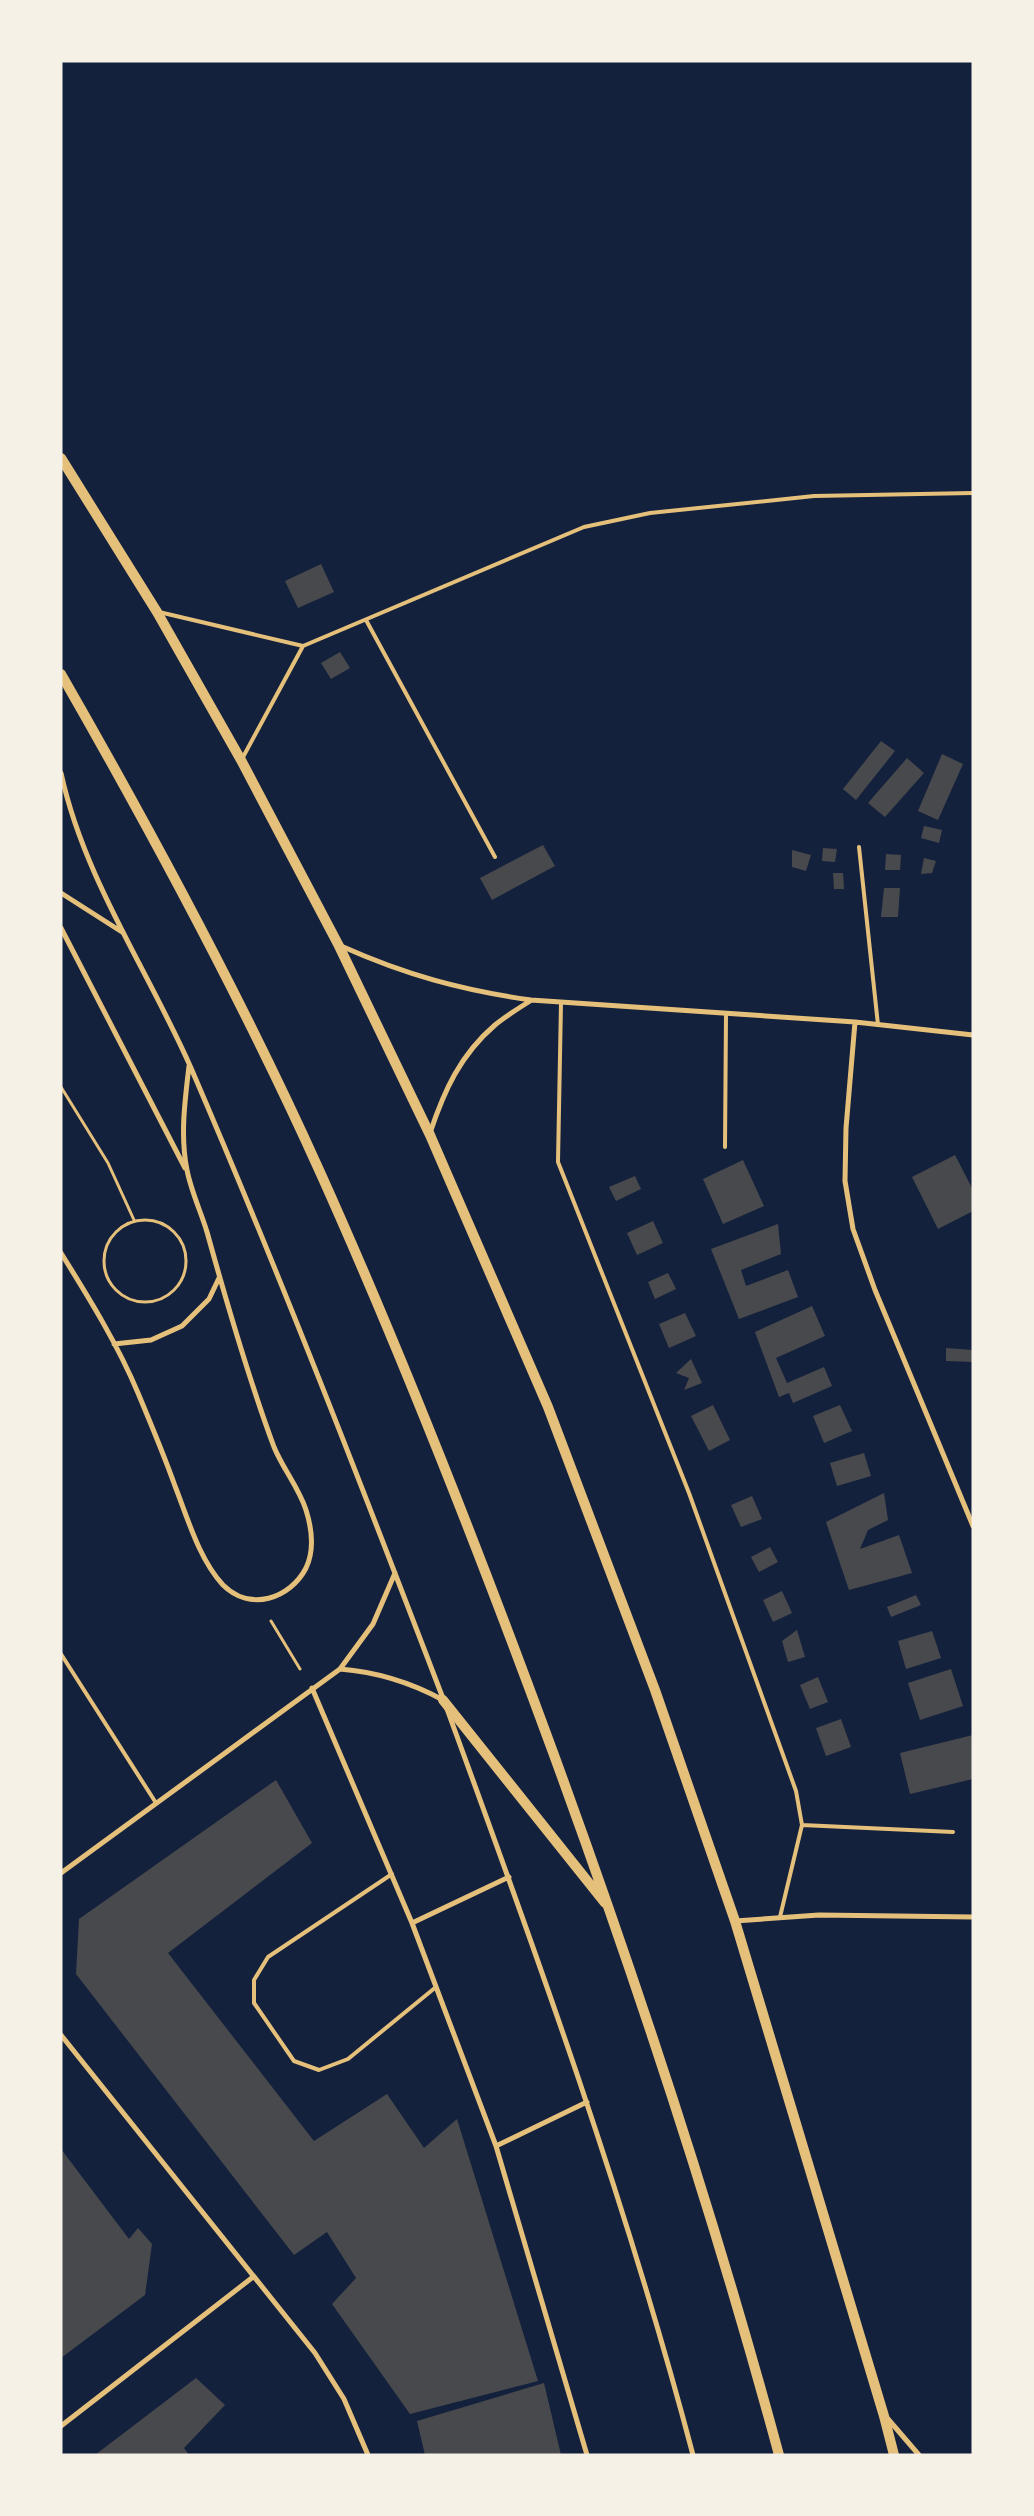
<svg xmlns="http://www.w3.org/2000/svg" width="1034" height="2516" font-family="Lato,sans-serif">
<style>
.building{fill:#48494c}
.lines{fill:none;stroke-linecap:round;stroke-linejoin:round}
.path{stroke:#e5c07b;stroke-width:3}
.service{stroke:#e5c07b;stroke-width:4}
.minor{stroke:#e5c07b;stroke-width:5}
.secondary{stroke:#e5c07b;stroke-width:10}
</style>
<rect width="100%" height="100%" fill="#14213d"/>
<path class="building" d="M321,564L334,592L298,608L285,581Z
M340,652L350,668L331,679L321,663Z
M881,741L895,751L856,800L843,789Z
M942,754L963,764L938,820L918,811Z
M907,758L924,773L885,817L868,803Z
M924,826L942,830L939,843L921,838Z
M543,845L555,866L492,900L480,878Z
M823,848L837,849L835,862L822,861Z
M792,850L811,855L806,871L792,867Z
M886,854L901,855L900,870H885Z
M924,858L936,861L932,873L921,874Z
M833,873H843L844,889H834Z
M884,888H900L898,917H881Z
M955,1155L973,1190V1211L938,1229L912,1177Z
M743,1160L764,1206L723,1224L703,1179Z
M635,1176L641,1189L616,1201L609,1187Z
M653,1221L663,1243L637,1255L627,1233Z
M778,1224L781,1254L741,1270L746,1286L788,1270L798,1297L739,1319L711,1249Z
M668,1273L676,1289L655,1299L648,1282Z
M812,1306L825,1336L776,1358L787,1383L824,1367L832,1386L793,1403L789,1393L779,1397L755,1332Z
M685,1313L696,1336L669,1348L659,1324Z
M946,1348L973,1350V1362L946,1361Z
M691,1359L702,1383L684,1390L689,1378L676,1373Z
M713,1405L730,1440L709,1451L691,1416Z
M840,1405L852,1431L824,1443L813,1416Z
M864,1453L871,1476L837,1486L830,1463Z
M884,1493L888,1520L868,1530L860,1549L899,1535L912,1573L849,1590L826,1522Z
M752,1496L762,1519L741,1527L731,1505Z
M770,1547L778,1562L759,1572L751,1557Z
M782,1591L792,1613L773,1622L763,1600Z
M916,1595L921,1605L891,1617L887,1607Z
M797,1630L805,1657L788,1662L782,1641Z
M932,1631L941,1658L906,1669L898,1641Z
M951,1669L963,1706L920,1720L908,1683Z
M818,1677L828,1702L810,1709L800,1685Z
M841,1719L851,1747L826,1756L816,1728Z
M973,1735V1779L910,1794L900,1753Z
M276,1780L312,1843L168,1953L314,2141L387,2094L424,2148L457,2119L538,2381L410,2414L332,2304L356,2278L327,2232L294,2255L76,1974L79,1919Z
M61,2149L129,2239L138,2228L152,2244L145,2295L61,2358Z
M196,2378L225,2405L184,2448L189,2455H95Z
M544,2383L561,2455H425L417,2421Z"/>
<g class="lines">
<path class="path" d="M61,1087L108,1163L134,1220
M104 1261a41 41 0 1 1 82 0a41 41 0 1 1-82 0Z
M271,1621L300,1669"/>
<path class="service" d="M159,612L303,646L584,527L650,513L814,496L973,493
M366,620L495,857
M242,759L303,646
M859,847L878,1025
M561,1003L558,1162L689,1493L796,1791L802,1825L780,1917
M725,1147L726,1014
M61,1654L156,1803
M802,1825L953,1832
M392,1874L268,1957L254,1980V2003L294,2061L319,2070L348,2059L436,1987"/>
<path class="minor" d="M61,773C84,879 148,970 191,1068C281,1277 363,1489 444,1701
M61,893L122,932
M61,928L185,1168
M341,946C406,975 461,990 531,1000L855,1022L973,1035
M855,1022L846,1128L845,1181L853,1229L875,1290L973,1526
M430,1133C444,1091 460,1055 495,1025C506,1016 519,1008 530,1001
M61,1253C89,1298 118,1345 138,1393C151,1424 164,1455 175,1486C188,1519 199,1559 223,1585C250,1612 290,1599 306,1568C315,1549 312,1529 306,1510C299,1488 283,1469 274,1447C248,1377 227,1304 207,1232C201,1212 191,1191 187,1170C180,1136 185,1100 189,1066
M114,1344L151,1340L182,1326L209,1299L219,1278
M340,1669C378,1672 410,1682 443,1700
M312,1688L412,1923L496,2146L587,2455
M447,1709C537,1955 626,2201 693,2455
M61,1873L340,1669L373,1624L395,1573
M735,1921L819,1915L973,1917
M412,1923L509,1877
M61,2035L315,2353L344,2399L368,2455
M496,2146L587,2102
M888,2419L919,2455
M61,2426L253,2277"/>
<path class="secondary" d="M61,458L157,612L241,760L339,946L430,1135L548,1407L655,1690L735,1921L884,2416L894,2455
M61,674C154,836 243,1001 320,1172C406,1363 482,1559 554,1755C638,1985 715,2218 779,2455
M443,1700L605,1903"/>
</g>
<rect width="1034" height="2516" fill="none" stroke="#f6f1e7" stroke-width="125"/>
</svg>
